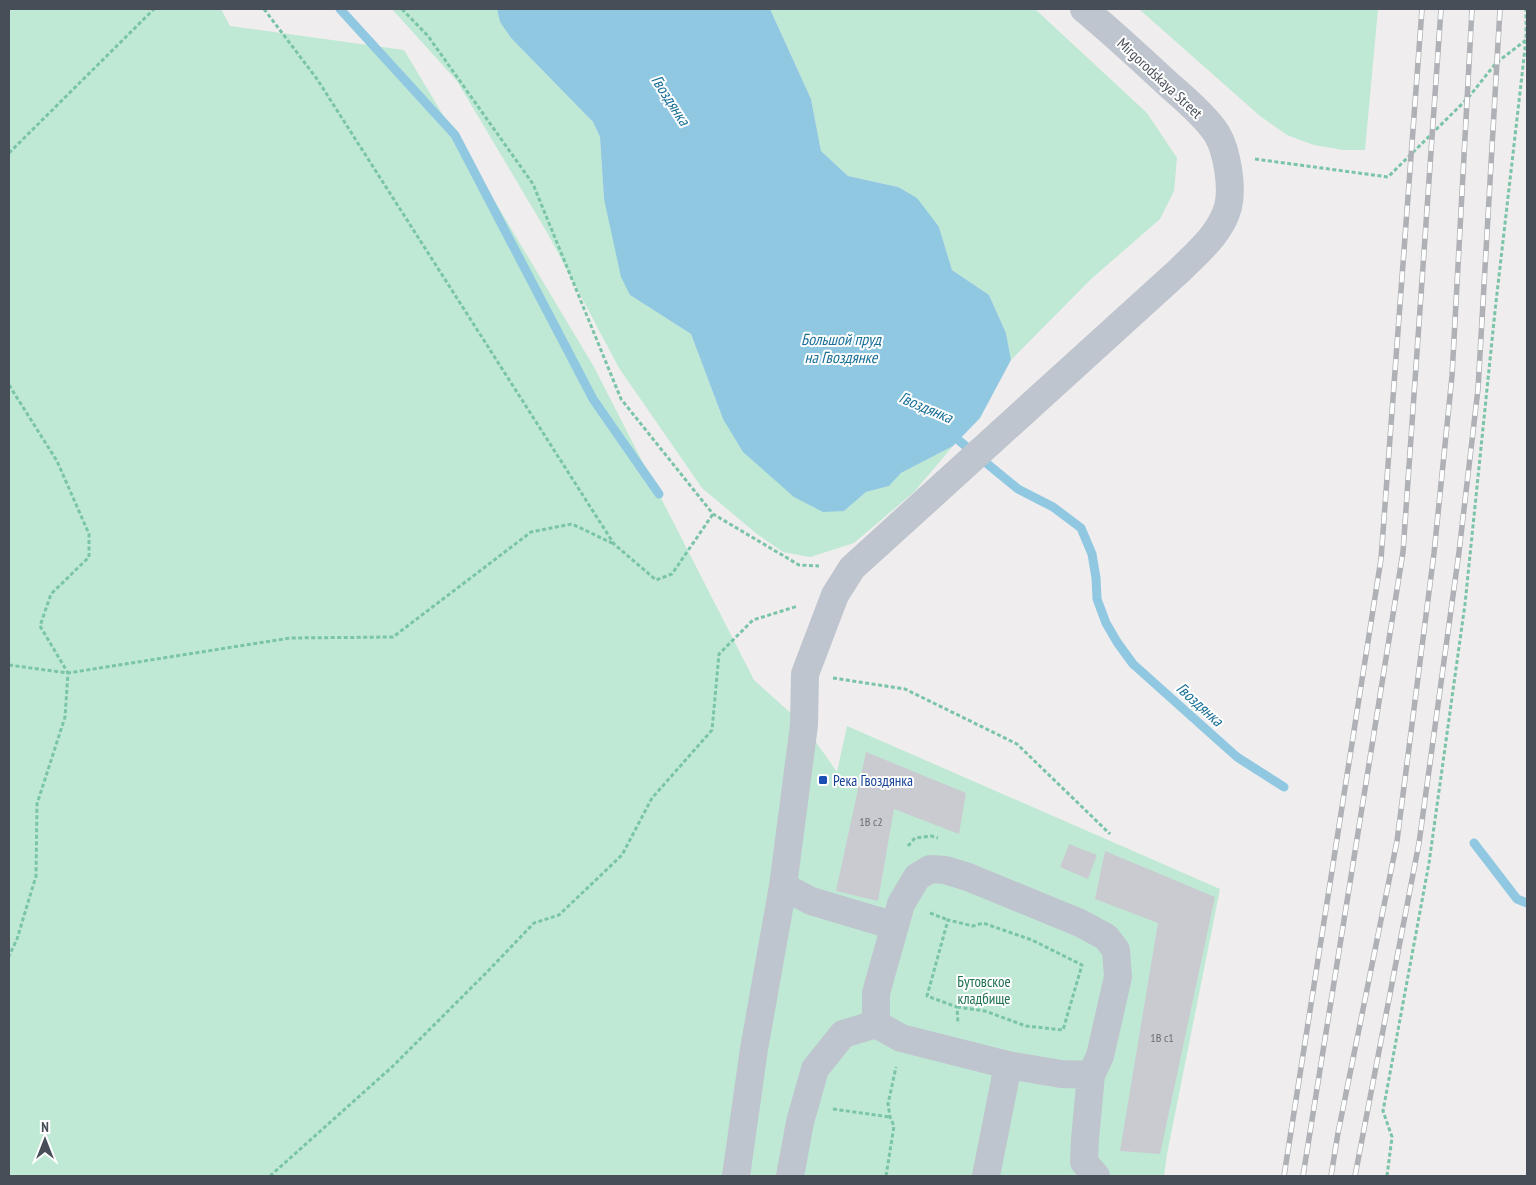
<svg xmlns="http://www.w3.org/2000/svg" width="1536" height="1185" font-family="'PT Sans Narrow',sans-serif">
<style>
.green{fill:#bfe9d4}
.water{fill:#90c8e2}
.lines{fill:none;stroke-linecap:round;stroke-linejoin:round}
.stream{stroke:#90c8e2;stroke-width:9}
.building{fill:#cacbd1}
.path{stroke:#7ac4a7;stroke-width:3;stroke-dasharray:4 2.5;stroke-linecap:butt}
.minor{stroke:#bfc5ce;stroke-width:28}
.rail-casing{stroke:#afb1b6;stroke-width:5.5}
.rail{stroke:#fff;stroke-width:4;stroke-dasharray:11;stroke-linecap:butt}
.transit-dot{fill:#1a4fb4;stroke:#fff;stroke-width:2}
.labels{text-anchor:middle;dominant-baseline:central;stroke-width:4;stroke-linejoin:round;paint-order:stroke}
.number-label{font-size:12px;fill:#686d76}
.street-label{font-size:15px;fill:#474e58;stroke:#fff}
.transit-label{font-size:15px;fill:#164399;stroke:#fff;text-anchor:start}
.park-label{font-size:15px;fill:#207151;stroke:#fff}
.water-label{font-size:16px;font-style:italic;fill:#1a7098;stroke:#fff}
</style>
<rect width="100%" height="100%" fill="#efeded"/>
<path class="green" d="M9,9H221L230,26L404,50L594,367L754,680L804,725L837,772L847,726L1220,889L1167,1154L1164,1176H9Z
M392,9H497L500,22L511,38L593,122L600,137L604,199L630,295L691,334L723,419L844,511L866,492L889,486L901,473L953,446L914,492L854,543L810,557L783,552L757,534L702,488L619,368L548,234L457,81Z
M770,9H1035L1147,113L1177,158L1174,191L1160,219L1090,280L1011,360L1006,333L989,295L952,270L939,227L898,187L848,176L821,151L811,99Z
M1139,9H1378L1365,150H1343L1314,145L1287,135L1260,116Z"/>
<path class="water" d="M497,9H770L811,99L821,151L848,176L898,187L917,198L939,227L952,270L989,295L1006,333L1011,360L980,418L953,446L901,473L889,486L866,492L844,511L823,512L794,497L743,452L723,419L691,334L630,295L621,277L604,199L600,137L593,122L511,38L500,22Z"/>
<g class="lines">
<path class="stream" d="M340,9L455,135L593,399L659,494
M951,434L1018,489L1053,507L1081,528L1092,554L1096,578L1097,599L1106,623L1117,642L1133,664L1237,757L1284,787
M1474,843L1517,899L1527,903"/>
</g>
<path class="building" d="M866,752L966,793L959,834L894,809L878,901L836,891Z
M1069,844L1097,855L1088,879L1060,867Z
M1105,851L1215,897L1160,1154L1120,1151L1158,923L1095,899Z"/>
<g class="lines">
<path class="path" d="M264,9L317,79L614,544L656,580L672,574L713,514
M402,9L428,36L533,184L621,399L713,514L799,565L819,566
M9,153L154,9
M1255,159L1388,177L1468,98L1496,63L1526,40V9
M9,385L57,461L89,534V557L51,594L40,626L68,673L65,717L37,804L36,876L17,939L9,956
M9,665L68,673L290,638L393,637L531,532L572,524L614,544
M833,678L905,689L1017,744L1110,834
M908,846L915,838L931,836L938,838
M930,913L948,920
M957,1007L985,1011L1026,1026L1063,1030L1082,965L1032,940L983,923L973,926L948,920L927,996L957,1007L958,1024
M833,1109L890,1117
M270,1176L392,1067L487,972L534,923L559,915L622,855L652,798L712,730L719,654L753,620L798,606
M886,1176L894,1126L890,1117L888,1104L896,1067
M1387,1176L1392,1137L1383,1111L1429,863L1465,604L1495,311L1526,40"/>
<path class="minor" d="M783,886L811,901L895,926
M876,1024V993L901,904L917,877L930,869L945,870L968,877L1080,923L1106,937L1116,950L1118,977L1100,1056L1091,1075L1085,1139L1084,1162L1096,1176
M736,1176L754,1049L783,886L804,725L805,674L835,595L852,568L1180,270C1198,252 1221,233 1228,207C1233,187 1227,151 1217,134C1207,118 1183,97 1169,85C1141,59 1113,33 1084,9
M790,1176L800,1122L815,1069L843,1034L876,1024L901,1038L1008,1065L1061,1074L1091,1075
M986,1176L1008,1065"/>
<defs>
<path id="rail" d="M1284,1176L1381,559L1422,9
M1303,1176L1403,552L1441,9
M1331,1176L1338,1133L1397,841L1434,553L1452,376L1472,9
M1355,1176L1419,843L1459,552L1478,389L1500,9"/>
</defs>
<use href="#rail" class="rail-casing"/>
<use href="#rail" class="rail"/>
</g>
<rect class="transit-dot" x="818" y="775" width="10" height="10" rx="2.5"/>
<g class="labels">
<g class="number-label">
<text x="871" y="821">1В с2</text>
<text x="1162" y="1037">1В с1</text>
</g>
<g class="street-label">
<text transform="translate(1160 78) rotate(43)">Mirgorodskaya Street</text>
</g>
<g class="transit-label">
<text x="833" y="780">Река Гвоздянка</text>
</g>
<g class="park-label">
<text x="984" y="981">Бутовское<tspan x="984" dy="17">кладбище</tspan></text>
</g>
<g class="water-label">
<text transform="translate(671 100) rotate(57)">Гвоздянка</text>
<text x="841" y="339">Большой пруд<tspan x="841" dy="18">на Гвоздянке</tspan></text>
<text transform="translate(926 407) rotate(23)">Гвоздянка</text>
<text transform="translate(1200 704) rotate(42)">Гвоздянка</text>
</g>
</g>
<rect width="1536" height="1185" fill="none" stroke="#474e58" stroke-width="20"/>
<g transform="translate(45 1140)" stroke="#ffffff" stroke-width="4" paint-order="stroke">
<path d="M0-4L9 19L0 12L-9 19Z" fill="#474e58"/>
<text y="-8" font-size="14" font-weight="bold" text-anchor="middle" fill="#474e58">N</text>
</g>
</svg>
